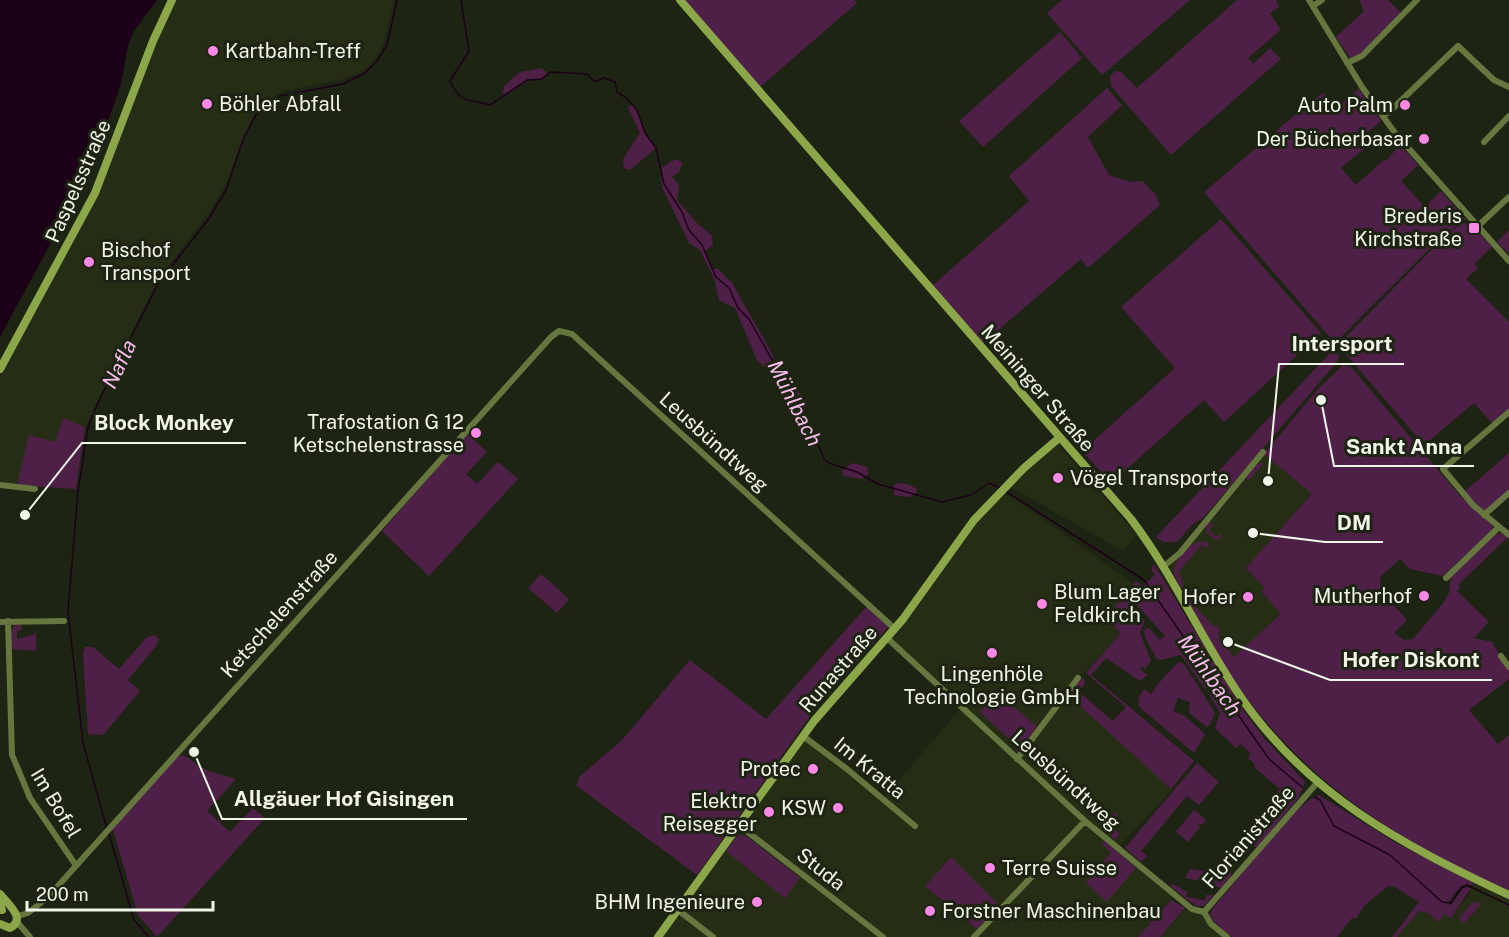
<svg xmlns="http://www.w3.org/2000/svg" width="1509" height="937" font-family="'Public Sans',sans-serif">
<style>
.built{fill:#262d15;fill-rule:evenodd}
.green{fill:#4f2047}
.water{fill:#1c0018}
.lines{fill:none;stroke-linecap:round;stroke-linejoin:round}
.stream{stroke:#1c0018;stroke-width:1.5}
.street{stroke:#65763f;stroke-width:6}
.secondary{stroke:#8ba74a;stroke-width:8}
.poi-dot{fill:#fb87e6;stroke:#1e2413;stroke-width:2}
.labels{text-anchor:middle;dominant-baseline:central;stroke-width:6;stroke-linejoin:round;paint-order:stroke}
.poi-label{font-size:20px;fill:#f0f5e9;stroke:#1e2413;text-anchor:end}
.street-label{font-size:20px;fill:#f0f5e9;stroke:#1e2413}
.water-label{font-size:21px;font-style:italic;fill:#f9bdec;stroke:#1e2413}
.leader{fill:none;stroke:#f0f5e9;stroke-width:2}
.callout-dot{fill:#f0f5e9;stroke:#1e2413;stroke-width:2}
.callout-label{font-size:21px;text-anchor:middle;font-weight:bold;fill:#f0f5e9;stroke:#1e2413;stroke-width:6;stroke-linejoin:round;paint-order:stroke}
</style>
<rect width="100%" height="100%" fill="#1e2413"/>
<path class="built" d="M176,0H394L384,43L375,59L363,71L340,80L284,91L267,101L253,116L224,188L212,208L157,281L85,427L63,418L55,442L16,487L0,485V377L95,200L165,21Z
M1055,441L1137,535L1123,551L1007,485Z
M1264,454L1312,494L1289,521L1305,629L1245,695L1210,641L1168,564L1198,531L1204,530L1209,519Z
M1005,495L1016,500L1134,584L1106,619L1121,633L1066,693L1173,789L1118,847L1174,895L1138,937H658L803,736L883,799L962,707L887,638L993,498ZM951,857L1001,907L979,931L925,886Z
M1474,883L1509,899V937H1392L1419,902L1451,917L1469,895Z
M1188,906L1201,912L1227,937H1160Z"/>
<path class="green" d="M684,0H854L857,3L760,87Z
M1062,0H1190L1102,75L1047,13Z
M1237,0H1276L1279,7L1270,13L1281,30L1248,58L1253,64L1270,48L1281,59L1171,155L1111,86L1110,76L1115,71L1121,72L1137,88Z
M1359,0H1388L1401,13L1360,54L1350,58L1336,37L1364,11Z
M1060,32L1082,58L983,147L959,121Z
M541,68L547,73L542,79L527,80L503,95L504,86L520,72Z
M1107,88L1122,105L1088,137L1109,175L1130,182L1142,181L1155,194L1160,205L1088,268L1081,259L983,343L933,285L1029,201L1009,176Z
M1359,89L1381,121L1367,133L1365,148L1341,168L1356,185L1384,160L1386,161L1400,145L1418,165L1401,181L1425,207L1441,191L1466,219L1441,237L1335,343L1204,192L1314,99L1324,93L1332,103L1327,108L1332,110Z
M632,104L640,117L645,133L656,148L630,170L624,168L623,159L640,133L628,108Z
M675,159L683,163L679,172L672,177L679,185L677,200L696,222L712,236L713,245L705,251L713,269H718L732,283L773,355L774,363L805,399L807,405L805,409L792,402L782,384L757,360L735,308L719,300L715,281L703,256L700,250L689,243L662,187L661,168Z
M1221,219L1321,333L1224,422L1204,400L1111,483L1082,451L1175,368L1121,307Z
M1464,222L1472,231L1475,229L1492,247L1474,264L1478,268L1466,279L1509,322V409L1492,423L1474,403L1424,445L1338,345L1447,234Z
M1509,230V254L1497,242Z
M1334,349L1339,356L1337,362L1203,518L1193,524L1177,542H1163L1156,537Z
M1343,365L1351,367L1460,496L1493,525L1492,530L1443,576L1410,569L1400,559L1380,577L1382,592L1407,620L1394,633L1404,640L1413,639L1444,602L1449,593L1451,577L1495,535L1501,533L1508,537L1458,585L1460,588L1457,591L1489,622L1474,638L1492,642L1509,670V679L1469,710L1498,744L1509,735V890C1399,842 1308,784 1237,685C1213,651 1195,611 1174,575C1172,560 1194,535 1209,543L1207,549L1201,545L1179,572L1185,589L1197,602L1194,605L1214,627L1218,625L1219,639L1234,657L1281,614L1262,592L1265,588L1246,568L1312,494L1264,454L1317,390Z
M63,418L85,427L76,489L17,485L29,435L55,442Z
M467,434L487,452L466,474L477,484L498,462L518,479L429,576L382,531Z
M1509,453V490L1487,510H1482L1464,492Z
M852,463L867,467L868,474L862,479L844,476L842,471Z
M1261,463H1264L1249,480L1246,478L1209,521L1212,524L1210,531L1216,537L1220,533L1221,535L1220,539L1215,540L1207,533L1206,522L1254,466Z
M899,483L908,484L917,489L916,494L908,497L894,495V485Z
M1154,564L1241,707L1264,738L1305,782L1299,797L1257,847L1250,846L1278,813L1268,804L1280,789L1254,767L1255,764L1248,758L1251,753L1241,744L1236,748L1215,728L1220,713L1209,694L1215,690L1212,685L1205,689L1181,655L1161,660L1157,659L1145,638L1144,630L1149,628L1160,640L1165,636L1136,604L1129,609L1133,618L1141,617L1145,621L1140,633L1151,661L1145,669L1142,666L1140,669L1147,675L1140,681L1106,658L1091,675L1194,761L1171,789L1068,695L1083,677L1085,683L1079,692L1113,721L1126,707L1086,673L1121,633L1106,619L1136,581L1143,586L1155,575L1151,570Z
M541,574L569,599L557,613L528,588Z
M868,605L888,627L815,709L697,875L577,786L579,777L622,740L690,660L766,719Z
M16,624H21L22,630L17,631V639L34,635L36,629V651L11,649V631Z
M154,635L159,639L156,646L128,680L140,691L103,735L88,734L83,653L85,647H93L119,669L146,638Z
M1180,662L1184,664L1215,713L1210,725L1207,727L1189,713L1190,702L1178,698L1173,711L1185,716L1205,734L1194,753L1138,706L1139,697L1144,689L1151,694C1155,688 1175,663 1180,662Z
M997,692L1037,727L1018,751H1015L1018,747L980,712Z
M183,755L206,770L236,779L207,811L230,832L253,808L265,818L157,937L138,915L112,826L176,757Z
M1197,763L1219,782L1199,805L1187,796L1141,851L1147,856L1141,862L1125,848Z
M1319,795L1396,843L1474,883L1473,885H1462L1448,902L1450,906L1464,887L1471,888L1451,918L1444,914L1439,922L1428,913L1419,911L1397,937H1392L1419,902L1395,887L1388,886L1365,905L1356,918H1352L1337,937H1232L1214,922L1210,915L1213,908C1236,884 1293,803 1319,795Z
M1194,810L1206,820L1202,825L1197,823L1200,827L1188,842L1176,832Z
M1115,812L1118,815L1110,824L1120,834L1115,839L1101,827Z
M738,835L746,836L800,878L785,898L726,851Z
M1105,841L1136,868L1107,902L1086,883L1111,853L1102,844Z
M951,857L999,905L977,929L925,886Z
M1226,864L1232,874L1222,887L1217,888L1215,883L1185,878L1190,869L1210,872Z
M1173,884L1187,892L1186,897L1205,900L1206,895H1214L1204,906H1196L1170,886Z
M1171,900L1185,908L1160,937H1138Z
M1473,902L1482,903L1464,923L1459,918Z"/>
<path class="water" d="M0,0H157L134,31L128,46L121,84L97,153L81,178L59,228L0,337Z"/>
<g class="lines">
<path class="stream" d="M461,0L469,51L450,81C461,105 469,98 490,105L527,80L542,79L550,72L587,74L595,82L604,78L615,82L617,92L625,97L637,110L645,133L656,148L664,184L682,212L689,230L702,245L716,277L729,288L738,308L749,319L774,363L783,372L801,407L804,425L814,433L824,459L829,463L857,472L878,484L942,502L971,495L989,483L1001,488
M1007,492L1144,580L1269,759L1302,787
M1315,797L1320,800L1334,826L1390,855L1442,902L1451,903L1461,888L1467,885L1509,905
M107,829L83,743L68,612L78,491L88,427L100,398L159,282L208,220L226,190L244,137L256,115L280,96L343,84L365,73L377,61L387,45L397,0
M109,833L134,920L149,937"/>
<path class="street" d="M1309,0L1362,87L1395,133L1509,261
M1313,6L1322,0
M1347,63L1362,56L1417,0
M1382,115L1388,113L1458,46L1494,80L1509,87
M1484,142L1509,116
M1477,227L1509,197
M1509,412L1443,469L1473,505L1509,535
M0,485L35,489
M1484,515L1509,493
M1164,566L1180,553L1263,452
M1446,578L1499,527
M8,621L12,755
M0,622L64,621
M887,638L1085,821L1192,909L1204,912
M1501,656L1509,667
M803,736L847,769L915,826
M13,757L30,798L75,864
M1017,759L1078,678
M740,826L883,937
M678,910L713,937
M1204,912L1317,783
M1204,912L1211,924L1227,937
M18,916L28,913L48,897L551,337L559,331L572,334L895,629
M17,922L30,937
M974,937L1085,821"/>
<path class="secondary" d="M680,0L1131,519C1172,573 1199,634 1236,690C1304,793 1400,844 1509,895
M0,369L95,193L153,41L172,0
M0,894C8,904 27,919 10,928L0,924
M0,904L2,910
M658,937L814,721L903,619L974,520L1024,468L1059,438"/>
</g>
<g class="poi-dot">
<circle cx="213" cy="51" r="6"/>
<circle cx="207" cy="104" r="6"/>
<circle cx="1405" cy="105" r="6"/>
<circle cx="1424" cy="139" r="6"/>
<rect x="1468" y="222" width="12" height="12" rx="3"/>
<circle cx="89" cy="262" r="6"/>
<circle cx="476" cy="433" r="6"/>
<circle cx="1058" cy="478" r="6"/>
<circle cx="1424" cy="596" r="6"/>
<circle cx="1248" cy="597" r="6"/>
<circle cx="1042" cy="604" r="6"/>
<circle cx="992" cy="653" r="6"/>
<circle cx="813" cy="769" r="6"/>
<circle cx="838" cy="808" r="6"/>
<circle cx="769" cy="812" r="6"/>
<circle cx="990" cy="868" r="6"/>
<circle cx="757" cy="902" r="6"/>
<circle cx="930" cy="911" r="6"/>
</g>
<g class="labels">
<g class="poi-label">
<text x="225" y="51" text-anchor="start">Kartbahn-Treff</text>
<text x="219" y="104" text-anchor="start">Böhler Abfall</text>
<text x="1393" y="105">Auto Palm</text>
<text x="1412" y="139">Der Bücherbasar</text>
<text x="1462" y="216">Brederis<tspan x="1462" dy="23">Kirchstraße</tspan></text>
<text x="101" y="250" text-anchor="start">Bischof<tspan x="101" dy="23">Transport</tspan></text>
<text x="464" y="422">Trafostation G 12<tspan x="464" dy="23">Ketschelenstrasse</tspan></text>
<text x="1070" y="478" text-anchor="start">Vögel Transporte</text>
<text x="1054" y="592" text-anchor="start">Blum Lager<tspan x="1054" dy="23">Feldkirch</tspan></text>
<text x="1412" y="596">Mutherhof</text>
<text x="1236" y="597">Hofer</text>
<text x="992" y="674" text-anchor="middle">Lingenhöle<tspan x="992" dy="23">Technologie GmbH</tspan></text>
<text x="801" y="769">Protec</text>
<text x="757" y="801">Elektro<tspan x="757" dy="23">Reisegger</tspan></text>
<text x="826" y="808">KSW</text>
<text x="1002" y="868" text-anchor="start">Terre Suisse</text>
<text x="745" y="902">BHM Ingenieure</text>
<text x="942" y="911" text-anchor="start">Forstner Maschinenbau</text>
</g>
<g class="street-label">
<text transform="translate(78 181) rotate(-66)">Paspelsstraße</text>
<text transform="translate(1038 388) rotate(49)">Meininger Straße</text>
<text transform="translate(714 442) rotate(42)">Leusbündtweg</text>
<text transform="translate(279 614) rotate(-48)">Ketschelenstraße</text>
<text transform="translate(838 669) rotate(-49)">Runastraße</text>
<text transform="translate(870 768) rotate(39)">Im Kratta</text>
<text transform="translate(1066 780) rotate(42)">Leusbündtweg</text>
<text transform="translate(56 803) rotate(59)">Im Bofel</text>
<text transform="translate(1248 837) rotate(-49)">Florianistraße</text>
<text transform="translate(821 869) rotate(38)">Studa</text>
</g>
<g class="water-label">
<text transform="translate(119 364) rotate(-64)">Nafla</text>
<text transform="translate(795 403) rotate(63)">Mühlbach</text>
<text transform="translate(1210 675) rotate(55)">Mühlbach</text>
</g>
</g>
<path class="leader" d="M1268 481L1279 364H1404M25 515L82 443H246M1321 400L1334 466H1474M1253 533L1325 542H1383M1228 642L1330 680H1492M194 752L222 819H467"/>
<g class="callout-dot">
<circle cx="1268" cy="481" r="6"/>
<circle cx="25" cy="515" r="6"/>
<circle cx="1321" cy="400" r="6"/>
<circle cx="1253" cy="533" r="6"/>
<circle cx="1228" cy="642" r="6"/>
<circle cx="194" cy="752" r="6"/>
</g>
<g class="callout-label">
<text x="1342" y="351">Intersport</text>
<text x="164" y="430">Block Monkey</text>
<text x="1404" y="454">Sankt Anna</text>
<text x="1354" y="530">DM</text>
<text x="1411" y="667">Hofer Diskont</text>
<text x="344" y="806">Allgäuer Hof Gisingen</text>
</g>
<path d="M27 901v9h186v-9" fill="none" stroke="#f0f5e9" stroke-width="3"/>
<text x="36" y="901" font-size="18" fill="#f0f5e9" stroke="#1e2413" stroke-width="4.5" paint-order="stroke">200 m</text>
</svg>
